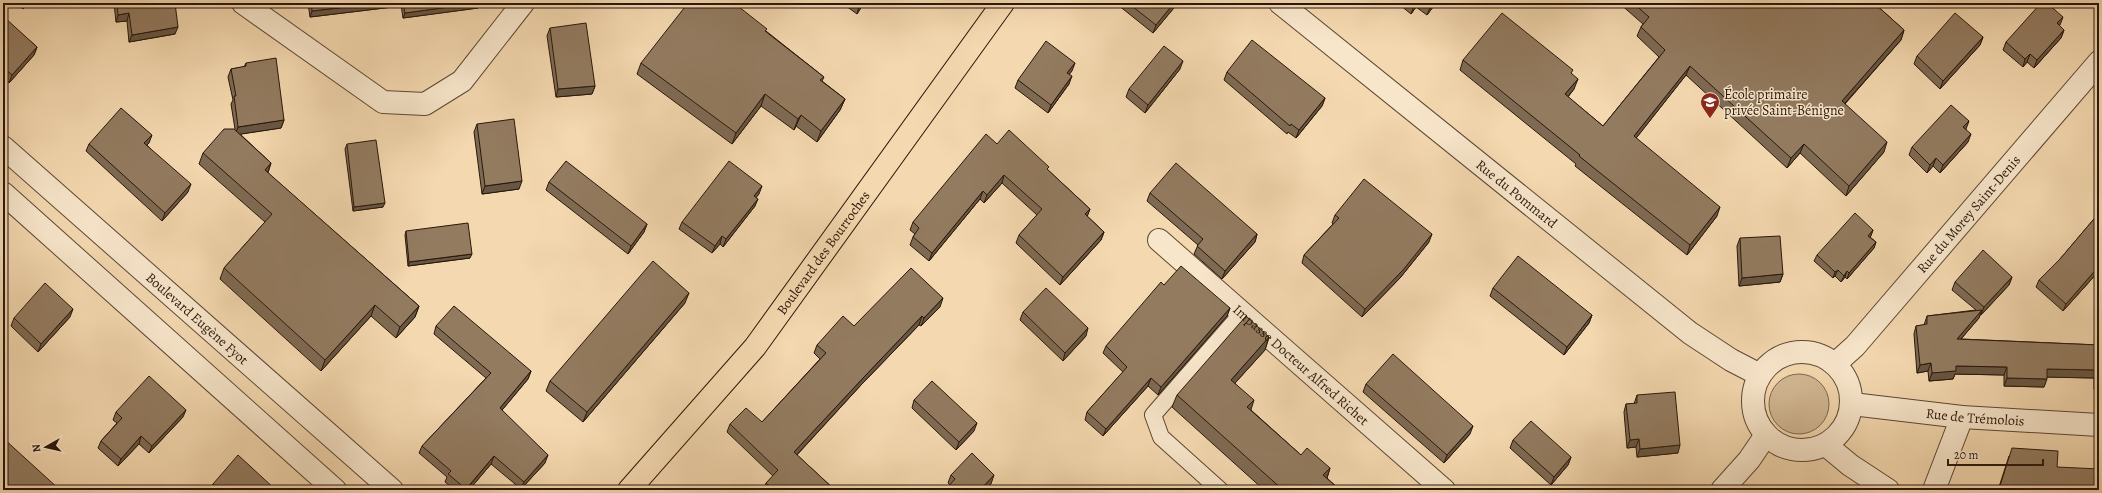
<svg xmlns="http://www.w3.org/2000/svg" width="2102" height="493" font-family="Alegreya,serif">
<style>
.green{fill:#d1b793;stroke:#7d674e}
.lines{fill:none;stroke-linecap:round;stroke-linejoin:round}
.service-casing{stroke:#5c4733;stroke-width:18}
.minor-casing{stroke:#5c4733;stroke-width:24}
.primary-casing{stroke:#29170a;stroke-width:24}
.service{stroke:#f8e6cb;stroke-width:16}
.minor{stroke:#f8e6cb;stroke-width:22}
.primary{stroke:#f4d8af;stroke-width:22}
.wall{fill:#7e6a53;stroke:#29170a}
.shaded-wall{fill:#675643;stroke:#29170a}
.building{fill:#937b60;stroke:#29170a}
.labels{text-anchor:middle;dominant-baseline:central;stroke-width:3;stroke-linejoin:round;paint-order:stroke}
.poi-label{font-size:14px;fill:#29170a;stroke:#f8e6cb;text-anchor:start}
.street-label{font-size:14px;fill:#29170a;stroke:#f8e6cb}
</style>
<rect width="100%" height="100%" fill="#f4d8af"/>
<filter id="stains"><feTurbulence type="fractalNoise" baseFrequency=".005" numOctaves="4"/><feColorMatrix values="0 0 0 0 .2 0 0 0 0 .09 0 0 0 0 .02 0 0 0 .5 -.17"/></filter>
<radialGradient id="worn" r=".72"><stop offset=".6" stop-color="#630" stop-opacity="0"/><stop offset="1" stop-color="#630" stop-opacity=".3"/></radialGradient>
<path class="green" d="M1769 404a30 30 0 1 1 60 0a30 30 0 1 1-60 0Z"/>
<g class="lines">
<defs>
<path id="service" d="M1220,490L1161,437L1153,415L1243,312"/>
<g id="minor">
<path d="M243,3L383,102L425,104L462,81L523,3"/>
<path id="s1" d="M1280,3L1690,333L1731,360L1760,375"/>
<path id="s2" d="M3,147L392,490"/>
<path d="M3,193L335,490"/>
<path id="s3" d="M1159,240L1444,490"/>
<circle cx="1802" cy="401" r="49"/>
<path id="s4" d="M1835,364L1855,346L2099,62"/>
<path id="s5" d="M1852,404L1962,417L2099,425"/>
<path d="M1826,445L1850,465L1888,490"/>
<path d="M1722,490L1749,460L1766,435"/>
<path d="M1934,490L1962,417"/>
</g>
<g id="primary">
<path id="s6" d="M629,490L755,347L1003,3"/>
</g>
</defs>
<use href="#service" class="service-casing"/>
<use href="#minor" class="minor-casing"/>
<use href="#primary" class="primary-casing"/>
<use href="#service" class="service"/>
<use href="#minor" class="minor"/>
<use href="#primary" class="primary"/>
</g>
<path class="wall" d="M16,3H28L23,9Z
M114,3H175V34L129,42L127,21L116,22Z
M308,3H482L478,8L403,18L401,5V6L310,17Z
M842,3H864L857,14Z
M1118,3H1178L1153,33L1118,5Z
M1392,3H1436L1427,15L1416,7L1411,14L1400,5L1397,7Z
M1619,3H1874L1904,30L1901,40L1845,104L1884,152L1846,196L1800,153L1787,168L1686,75L1636,138L1717,216L1687,255L1575,166L1576,164L1460,70L1463,60L1572,74L1574,89L1568,97L1603,126L1659,57L1637,36L1641,27L1643,24Z
M3,17L37,47L34,55L9,83L3,77Z
M2059,25L2064,30L2061,38L2034,68L2027,62L2023,67L2003,50L2006,42L2060,25Z
M550,28L595,86L592,94L556,97L547,36Z
M766,31L824,77L822,81L845,99L840,110L817,142L796,126L794,130L761,106L732,144L637,74L641,63Z
M1983,37L1980,45L1940,89L1914,64L1917,56Z
M246,63L284,120L281,128L240,134L271,163L268,173L419,306L415,317L396,338L371,316L321,371L220,279L224,268L265,222L199,164L203,153L235,129L231,104L233,100L228,77L231,69L244,67Z
M1180,69L1145,113L1126,97L1129,89Z
M1072,71L1069,74V84L1048,113L1015,88L1018,80Z
M1227,72L1325,98L1322,106L1296,138L1288,132L1287,134L1224,80Z
M477,124L519,189L482,194L474,132Z
M1966,129L1968,142L1940,173L1933,166L1927,173L1909,155L1912,147Z
M149,143L147,145L188,192L162,221L86,151L89,144Z
M347,144L383,207L353,211L345,149Z
M997,144L1048,170L1090,209L1087,216L1104,232L1101,240L1060,285L1016,243L1019,235L1037,215L1002,183L984,203L980,199L929,261L910,245L913,237L915,234L910,230L913,222Z
M549,182L647,224L644,232L628,254L546,190Z
M1150,193L1257,234L1255,242L1222,279L1194,254L1198,245L1147,201Z
M759,194L756,197L755,206L723,247L720,244L712,253L679,229L682,222Z
M2099,213V271L2063,311L2036,287L2039,280L2060,259Z
M1335,215L1429,242L1400,278L1362,317L1302,263L1304,255L1333,224L1332,223Z
M1873,230L1870,237L1876,242L1874,248L1847,279L1845,277L1841,282L1835,276L1833,278L1814,261L1817,255Z
M406,231L470,258L408,266L405,235Z
M1740,238L1783,274L1780,282L1739,286L1737,246Z
M2012,277L2009,285L1981,315H1980L1979,318L1961,339L2099,345V390L2094,389V378L2047,377L2044,387L2004,386V375L1955,374L1953,379L1929,381L1928,371L1917,373L1914,334L1916,326L1924,325L1927,316L1976,310L1952,290L1955,282Z
M1164,285L1230,308L1227,316L1158,395L1148,386L1103,436L1085,420L1087,412L1123,372L1103,353L1106,346Z
M1493,288L1592,315L1589,323L1564,355L1490,296Z
M685,303L583,422L546,391L550,381Z
M940,307L921,326L919,325L861,385L797,455L835,490H763L766,483L773,476L727,432L730,424L762,422L820,359L814,353L817,345L854,326Z
M1023,312L1086,336L1063,361L1020,320Z
M70,317L38,352L11,326L14,318Z
M436,326L531,371L528,379L502,410L545,463L521,489L491,464L469,490H455L445,482L447,477L419,453L422,446L486,378L434,334Z
M1269,337L1265,350L1235,383L1251,410L1301,455L1330,468L1327,478L1340,490H1264L1172,407L1177,395Z
M1366,384L1470,434L1444,463L1363,392Z
M1637,395L1678,453L1637,457L1636,447L1627,448L1624,412L1626,404H1634Z
M914,400L974,431L956,450L912,408Z
M116,412L183,417L149,453L139,444L118,466L98,448L101,441L117,423L113,420Z
M1513,440L1571,457L1568,465L1551,485L1510,448Z
M2009,456L2057,467L2099,490H1998Z
M951,475L991,484L950,485L948,483Z
M213,484L276,490H210Z"/>
<path class="shaded-wall" d="M26,3H28L23,9L25,4Z
M380,3H402L401,6L310,17L312,11Z
M478,3H482L478,8L403,18L405,13Z
M861,3H864L857,14L859,6Z
M1174,3H1178L1153,33L1156,25Z
M1415,3H1418L1416,7L1411,14Z
M1432,3H1436L1427,15L1431,5Z
M129,13L127,21L116,22L118,15Z
M2063,17L2060,25L2054,31L2057,23Z
M178,27L175,34L129,42L132,35Z
M1904,30L1901,40L1838,111L1842,101Z
M2064,30L2061,38L2034,68L2037,60Z
M1983,37L1980,45L1940,89L1943,81Z
M37,47L34,55L9,83L12,75Z
M2030,54L2027,62L2023,67L2025,59Z
M1183,61L1180,69L1145,113L1148,105Z
M1075,63L1072,71L1064,81L1067,73Z
M1690,66L1686,75L1630,146L1634,136Z
M1072,76L1069,84L1048,113L1051,105Z
M1578,79L1574,89L1562,104L1565,94Z
M595,86L592,94L556,97L558,89Z
M765,94L761,106L732,144L736,133Z
M1325,98L1322,106L1296,138L1299,130Z
M845,99L840,110L817,142L821,131Z
M801,115L796,126L794,130L798,119Z
M284,120L281,128L235,135L238,127Z
M1969,121L1966,129L1960,135L1963,127Z
M1971,134L1968,142L1940,173L1943,165Z
M152,135L149,143L141,151L144,143Z
M1887,142L1884,152L1846,196L1849,186Z
M1804,144L1800,153L1787,168L1791,158Z
M1936,158L1933,166L1927,173L1930,165Z
M271,163L267,174L265,170Z
M1004,175L1002,183L984,203L987,195Z
M522,181L519,189L482,194L485,186Z
M191,184L188,192L162,221L165,213Z
M762,186L759,194L751,204L754,196Z
M983,191L980,199L929,261L932,253Z
M758,199L755,206L723,247L726,239Z
M385,203L383,207L353,211L354,207Z
M1720,207L1717,216L1687,255L1690,245Z
M1090,209L1087,217L1085,214Z
M647,224L644,232L628,254L631,246Z
M1873,230L1871,236L1866,242L1868,236Z
M1104,232L1101,240L1060,285L1063,277Z
M1257,234L1255,242L1222,279L1225,271Z
M1432,234L1429,242L1400,278L1362,317L1365,309Z
M722,236L720,244L712,253L715,246Z
M1876,242L1874,248L1847,279L1849,273Z
M472,254L470,258L408,266L409,262Z
M2099,266V271L2063,311L2066,304Z
M1838,270L1835,276L1833,278L1835,272Z
M1847,271L1845,277L1841,282L1844,276Z
M1783,274L1780,282L1739,286L1742,278Z
M2012,277L2009,285L1981,315L1984,307Z
M689,293L685,303L583,422L587,412Z
M943,298L940,307L921,326L924,318Z
M375,305L371,316L321,371L325,360Z
M419,306L415,317L396,338L400,327Z
M1230,308L1227,316L1158,395L1161,387Z
M73,309L70,317L38,352L41,344Z
M1982,310L1979,318L1954,347L1957,339Z
M1592,315L1589,323L1564,355L1567,347Z
M922,316L919,325L861,385L791,461L794,452L864,377Z
M7,321L6,325L3,328V326Z
M1088,328L1086,336L1063,361L1065,353Z
M1269,337L1265,350L1227,392L1231,380Z
M1931,363L1928,371L1917,373L1920,365Z
M1956,366L2007,367L2004,375L1955,374L1953,379L1929,381L1932,373Z
M2047,369L2097,370L2094,378L2044,377Z
M531,371L528,379L498,415L500,408Z
M1151,378L1148,386L1103,436L1106,429Z
M2007,378L2047,379L2044,387L2004,386Z
M2097,381H2099V390L2094,389Z
M1254,400L1250,413L1247,407Z
M186,410L183,417L149,453L152,446Z
M977,423L974,431L956,450L959,442Z
M1473,426L1470,434L1444,463L1447,455Z
M141,436L139,444L118,466L121,459Z
M1639,439L1636,447L1627,448L1630,440Z
M1680,445L1678,453L1637,457L1640,449Z
M548,455L545,463L521,489L524,482Z
M494,456L491,464L469,490H466Z
M1571,457L1568,465L1551,485L1554,477Z
M1330,468L1326,481L1323,475Z
M994,475L991,484L985,490H980Z"/>
<path class="building" d="M117,3H175L178,27L132,35L129,13L118,15Z
M311,3H380L312,11Z
M403,3H478L405,13Z
M688,3H734L767,29L765,31L824,77L820,80L845,99L821,131L801,115L798,119L765,94L736,133L641,63Z
M856,3H861L859,6Z
M1128,3H1174L1156,25Z
M1633,3H1874L1904,30L1842,101L1887,142L1849,186L1804,144L1791,158L1690,66L1634,136L1720,207L1690,245L1579,156L1580,155L1463,60L1502,13L1573,70L1571,73L1578,79L1565,94L1603,126L1665,50L1641,27L1649,17Z
M2041,3H2047L2063,17L2057,23L2064,30L2037,60L2030,54L2025,59L2006,42Z
M1955,13L1983,37L1943,81L1917,56Z
M3,17H4L37,47L12,75L3,67Z
M586,23L595,86L558,89L550,28Z
M1252,40L1325,98L1299,130L1291,124L1290,126L1227,72Z
M1046,41L1075,63L1067,73L1072,76L1051,105L1018,80Z
M1164,46L1183,61L1148,105L1129,89Z
M276,58L284,120L238,127L234,96H236L231,69L246,66V63Z
M1951,105L1969,121L1963,127L1971,134L1943,165L1936,158L1930,165L1912,147Z
M121,108L152,135L144,143L191,184L165,213L89,144Z
M514,119L522,181L485,186L477,124Z
M224,129H234L271,163L265,170L419,306L400,327L375,305L325,360L224,268L272,214L203,153Z
M1009,130L1049,167L1047,169L1090,209L1085,214L1104,232L1063,277L1019,235L1042,209L1004,175L987,195L983,191L932,253L913,237L919,228L913,222L986,134L997,144Z
M376,140L385,203L354,207L347,144Z
M566,161L647,224L631,246L549,182Z
M729,161L762,186L754,196L758,199L726,239L722,236L715,246L682,222Z
M1176,163L1257,234L1225,271L1197,246L1203,239L1150,193Z
M1364,179L1432,234L1403,270L1365,309L1304,255L1339,218L1335,215Z
M1855,213L1873,230L1868,236L1876,242L1849,273L1847,271L1844,276L1838,270L1835,272L1817,255Z
M2099,213V266L2066,304L2039,280L2060,259Z
M468,223L472,254L409,262L406,231Z
M1780,236L1783,274L1742,278L1740,238Z
M1983,250L2012,277L1984,307L1955,282Z
M1518,256L1592,315L1567,347L1493,288Z
M653,261L689,293L587,412L550,381Z
M1181,266L1230,308L1161,387L1151,378L1106,429L1087,412L1127,367L1106,346L1161,282L1164,285Z
M911,268L943,298L924,318L922,316L864,377L794,452L835,490H774L766,483L778,470L730,424L746,408L762,422L826,353L817,345L843,316L854,326Z
M45,283L73,309L41,344L14,318Z
M1046,288L1088,328L1065,353L1023,312Z
M454,306L531,371L500,408L548,455L524,482L494,456L466,489L448,474L451,471L422,446L491,373L436,326Z
M1982,310L1957,339L2099,345V381H2097V370L2047,369V379L2007,378V367L1956,366V371L1932,373L1931,363L1920,365L1916,326L1927,324V316Z
M1246,316L1269,337L1231,380L1254,400L1247,407L1301,455L1307,448L1330,468L1323,475L1340,490H1283L1177,395Z
M3,317L7,321L3,326Z
M1393,354L1473,426L1447,455L1366,384Z
M149,376L186,410L152,446L141,436L121,459L101,441L122,418L116,412Z
M932,381L977,423L959,442L914,400Z
M1675,392L1680,445L1640,449L1639,439L1630,440L1626,404L1637,403V395Z
M1531,421L1571,457L1554,477L1513,440Z
M3,438L60,490H3Z
M2012,448L2058,451L2057,467L2099,469V490H2007L2000,486Z
M972,453L994,475L980,490H945L955,479L951,475Z
M238,455L276,490H219L213,484Z"/>
<defs>
<symbol id="school-pin" viewBox="-11 -11 22 30"><path d="M0 17L-7.5 6A9.5 9.5 0 1 1 7.5 6Z" fill="#8f2418" stroke="#f8e6cb"/><path d="M0-5L7-2L0 1L-7-2ZM-4 1L0 2.5L4 1V4Q0 6-4 4Z" fill="#fff"/></symbol>
</defs>
<g fill-rule="evenodd">
<use href="#school-pin" x="1699" y="91" width="22" height="30"/>
</g>
<g class="labels">
<g class="poi-label">
<text x="1724" y="94">École primaire<tspan x="1724" dy="16">privée Saint-Bénigne</tspan></text>
</g>
<g class="street-label">
<text stroke="none"><textPath href="#s1" startOffset="304">Rue du Pommard</textPath></text>
<text stroke="none"><textPath href="#s4" startOffset="201">Rue du Morey Saint-Denis</textPath></text>
<text stroke="none"><textPath href="#s6" startOffset="307">Boulevard des Bourroches</textPath></text>
<text stroke="none"><textPath href="#s2" startOffset="259">Boulevard Eugène Fyot</textPath></text>
<text stroke="none"><textPath href="#s3" startOffset="189">Impasse Docteur Alfred Richet</textPath></text>
<text stroke="none"><textPath href="#s5" startOffset="124">Rue de Trémolois</textPath></text>
</g>
</g>
<rect width="2102" height="493" fill="none" stroke="#f4d8af" stroke-width="16"/>
<rect x="4" y="4" width="2094" height="485" fill="none" stroke="#29170a" stroke-width="2"/>
<rect x="8" y="8" width="2086" height="477" fill="none" stroke="#29170a"/>
<g transform="translate(46 447) rotate(262)" stroke="#f8e6cb" stroke-width="3" paint-order="stroke">
<path d="M0-3L7 15L0 10L-7 15Z" fill="#29170a"/>
<text y="-6" font-size="11" font-weight="bold" text-anchor="middle" fill="#29170a">N</text>
</g>
<path d="M1948 459v6h95v-6" fill="none" stroke="#29170a" stroke-width="2"/>
<text x="1954" y="459" font-size="12" fill="#29170a" stroke="#f8e6cb" stroke-width="3" paint-order="stroke">20 m</text>
<rect width="100%" height="100%" filter="url(#stains)"/>
<rect width="100%" height="100%" fill="url(#worn)"/>
</svg>
